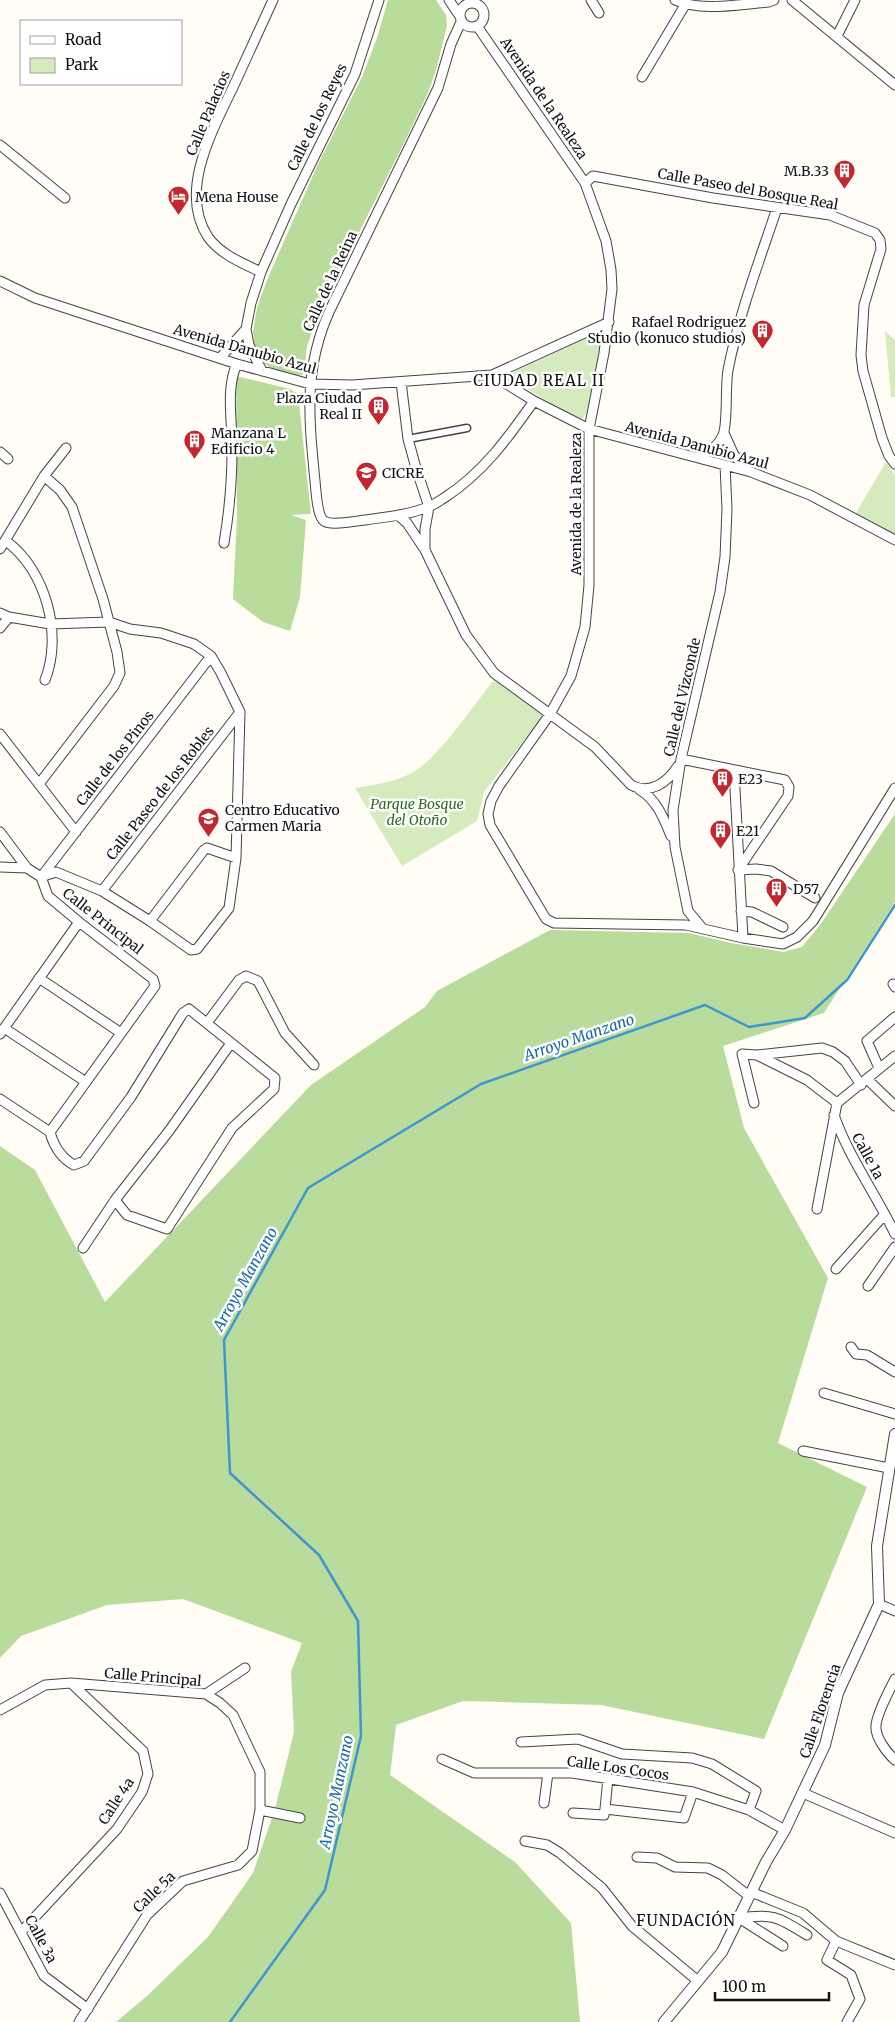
<svg xmlns="http://www.w3.org/2000/svg" width="895" height="2022" font-family="Merriweather,serif">
<style>
.green{fill:#d5ebbd}
.forest{fill:#b9dc9c}
.lines{fill:none;stroke-linecap:round;stroke-linejoin:round}
.stream{stroke:#3f96cf;stroke-width:2.5}
.pedestrian-casing{stroke:#444;stroke-width:9}
.minor-casing{stroke:#444;stroke-width:11}
.tertiary-casing{stroke:#444;stroke-width:12}
.pedestrian{stroke:#fff;stroke-width:6}
.minor{stroke:#fff;stroke-width:9}
.tertiary{stroke:#fff;stroke-width:10}
.labels{text-anchor:middle;dominant-baseline:central;stroke-width:5;stroke-linejoin:round;paint-order:stroke}
.street-label{font-size:14px;fill:#111;stroke:#fff}
.poi-label{font-size:14px;fill:#111;stroke:#fff;text-anchor:start}
.park-label{font-size:14px;font-style:italic;fill:#2f6b1f;stroke:#fff}
.neighbourhood-label{font-size:15px;letter-spacing:1px;fill:#111;stroke:#fff}
.water-label{font-size:15px;font-style:italic;fill:#1768a6;stroke:#fff}
</style>
<rect width="100%" height="100%" fill="#fffdf5"/>
<path class="green" d="M885,331L895,340V397H891Z
M593,336L598,338L600,345L587,411L583,419L573,418L512,379L513,373L517,370Z
M886,462L895,475V534L856,513Z
M496,677L543,716L484,792L477,821L402,866L355,788C374,785 395,782 412,773C440,757 475,703 496,677Z"/>
<path class="forest" d="M388,0H436L446,15L447,26L436,70L428,93L405,141L320,310L307,346L304,373L302,375L297,376L271,368L259,360L255,351L253,332L257,308L267,280L318,164L362,77L377,38Z
M236,376L290,389L298,394L311,514L291,515L306,520L300,597L290,631L263,622L233,599L237,516Z
M895,814V902L824,1013L723,1046L744,1128L828,1278L778,1443L867,1487L764,1739L601,1705L463,1701L396,1725L390,1775L515,1862L571,1923L580,2022H116L147,1996L208,1937L253,1873L275,1809L294,1732L291,1672L302,1643L183,1599L107,1605L21,1636L0,1658V1146L35,1170L105,1302L311,1085L425,1007L437,991L550,930L689,933L731,943L784,952L802,947L820,925Z"/>
<g class="lines">
<path class="stream" d="M230,2022L325,1890L361,1736L358,1621L319,1555L230,1473L224,1340L308,1188L481,1084L705,1005L749,1027L805,1018L847,980L895,905"/>
<defs>
<path id="pedestrian" d="M408,439L467,428"/>
<path id="minor" d="M449,0L459,15
M591,0L599,13
M675,0C700,12 742,4 769,2L774,0
M792,0L895,85
M460 15a12 12 0 1 1 24 0a12 12 0 1 1-24 0Z
M461,22L451,44L438,88L330,310C303,369 309,419 315,481C316,490 317,516 324,521C331,526 356,521 365,520C386,517 408,515 428,507C434,505 439,501 444,498C483,473 508,438 534,401
M477,26L585,183L606,241L611,270L612,289L604,353L589,429V585L585,627L571,676L550,714L499,786L491,801L488,814L490,825L546,919L554,923L686,925L743,938L783,944L797,937L813,921L895,788
M837,36L855,0
M642,77L685,5
M0,145L65,198
M585,183L593,176L713,198L830,215L875,233L880,240L881,249L864,305L861,355L863,371L882,438L889,456L895,464
M261,272C242,263 220,254 208,237C177,190 215,126 235,83C248,55 260,28 273,0
M0,281L35,298L237,364L310,384L352,385L492,375L609,322
M220,358L246,329
M262,371L249,345L246,329L251,303L261,272L291,204L355,74L379,0
M492,375L534,401L589,429L751,472L810,495L895,540
M401,382L408,439L416,468L429,507L425,529V550
M724,433L734,455L748,470
M0,452L8,459
M698,457C709,453 718,447 723,435C728,424 725,387 728,370C739,314 759,262 777,208
M399,516L407,523L425,550L466,635L494,673L595,747L631,785C650,795 667,783 678,766
M6,541C46,570 63,635 45,680
M224,543C229,513 232,482 232,451C233,424 225,389 237,364
M0,549L44,476L66,448
M0,613L9,617L50,624L109,622L130,629L161,633L194,644L211,656L221,673L240,712L236,858L229,908L197,949L191,950L150,921L102,891L56,872L41,877
M0,628L9,617
M0,734L76,832
M681,759L785,780L789,787L788,796L738,870
M734,770L743,938
M39,784L114,686L120,673L117,652L103,599L72,507L60,490L44,476
M640,790C657,800 664,819 671,836
M0,832L27,868L41,877
M0,867L27,868
M738,870L756,869L771,871L815,898
M41,877L48,896L79,922L153,979L155,986L50,1132
M41,877L211,656
M102,891L240,712
M741,911L752,912L783,927
M150,921L204,850L207,848L236,858
M703,929L688,911L675,847L673,810L681,759L720,592L725,557L727,509L725,465
M39,978L121,1033
M893,984L895,987
M207,1023L239,980L246,976L258,981L285,1033L314,1065
M4,1028L86,1082
M0,1034L79,922
M757,1055L807,1080L837,1103
M879,1068L867,1041L895,1017
M867,1079L895,1106
M0,1099L50,1132C54,1147 61,1158 74,1165L84,1161L131,1097L178,1021L183,1013L189,1009L275,1078L274,1089L232,1128L167,1229L127,1215L115,1200
M754,1103L742,1054L757,1055L822,1048L833,1052L845,1061L861,1085
M834,1115C849,1158 876,1194 895,1234
M817,1209L837,1103L895,1056
M83,1248L115,1200L169,1131L231,1043
M836,1269L885,1214
M868,1286L895,1247
M851,1347L856,1354L867,1355L895,1372
M824,1393L895,1414
M803,1451L889,1468
M879,1604L895,1611
M895,1679C890,1689 876,1715 876,1726C875,1737 887,1753 895,1760
M206,1694L245,1668
M0,1710L45,1685L71,1683L206,1694L220,1703L233,1715L260,1772V1810L252,1851L238,1865L183,1881L147,1915L79,2022
M521,1742L578,1739L622,1754L692,1758L712,1764L756,1791L749,1810
M442,1759L474,1773H572L693,1792L749,1810L785,1830
M608,1778L605,1809L684,1818L693,1792
M803,1793L895,1833
M544,1803L548,1773
M260,1810L300,1818
M573,1813L604,1815L605,1809
M525,1841L547,1845L560,1853L602,1888L632,1926L698,1981
M637,1857L657,1858L675,1867L708,1868L722,1875L749,1896
M751,1892L803,1913L836,1941L895,1965
M0,1893L44,1976L88,2009
M739,1918C773,1913 778,1917 807,1935
M739,1918L783,1946
M22,1931L117,1829L142,1792L148,1774L143,1751L71,1683
M836,1941L827,1960L851,1975L860,1999L847,2022"/>
<path id="tertiary" d="M664,2022L722,1952L766,1862L785,1830L825,1745L838,1693L879,1604L877,1546L895,1434"/>
</defs>
<use href="#pedestrian" class="pedestrian-casing"/>
<use href="#minor" class="minor-casing"/>
<use href="#tertiary" class="tertiary-casing"/>
<use href="#pedestrian" class="pedestrian"/>
<use href="#minor" class="minor"/>
<use href="#tertiary" class="tertiary"/>
</g>
<defs>
<symbol id="building-pin" viewBox="-11 -11 22 30"><path d="M0 17L-7.5 6A9.5 9.5 0 1 1 7.5 6Z" fill="#c4262e" stroke="#fff"/><path d="M-4-6H4V6H1V3H-1V6H-4ZM-2.5-4.3h1.7v1.8h-1.7ZM.8-4.3h1.7v1.8H.8ZM-2.5-1h1.7V.8h-1.7ZM.8-1h1.7V.8H.8Z" fill="#fff"/></symbol>
<symbol id="hotel-pin" viewBox="-11 -11 22 30"><path d="M0 17L-7.5 6A9.5 9.5 0 1 1 7.5 6Z" fill="#c4262e" stroke="#fff"/><path d="M-6-4.5h1.5V1H6V5H4.5V3h-9V5H-6ZM-4 0a1.8 1.8 0 1 1 3.6 0ZM.5 0V-2.5h3Q6-2.5 6 0Z" fill="#fff"/></symbol>
<symbol id="school-pin" viewBox="-11 -11 22 30"><path d="M0 17L-7.5 6A9.5 9.5 0 1 1 7.5 6Z" fill="#c4262e" stroke="#fff"/><path d="M0-5L7-2L0 1L-7-2ZM-4 1L0 2.5L4 1V4Q0 6-4 4Z" fill="#fff"/></symbol>
</defs>
<g fill-rule="evenodd">
<use href="#building-pin" x="832" y="158" width="25" height="34"/>
<use href="#hotel-pin" x="166" y="184" width="25" height="34"/>
<use href="#building-pin" x="750" y="318" width="25" height="34"/>
<use href="#building-pin" x="366" y="394" width="25" height="34"/>
<use href="#building-pin" x="182" y="428" width="25" height="34"/>
<use href="#school-pin" x="354" y="460" width="25" height="34"/>
<use href="#building-pin" x="710" y="766" width="25" height="34"/>
<use href="#school-pin" x="196" y="806" width="25" height="34"/>
<use href="#building-pin" x="708" y="818" width="25" height="34"/>
<use href="#building-pin" x="764" y="876" width="25" height="34"/>
</g>
<g class="labels">
<g class="street-label">
<text transform="translate(544 98) rotate(56)">Avenida de la Realeza</text>
<text transform="translate(208 113) rotate(-67)">Calle Palacios</text>
<text transform="translate(317 117) rotate(-64)">Calle de los Reyes</text>
<text transform="translate(748 189) rotate(10)">Calle Paseo del Bosque Real</text>
<text transform="translate(330 281) rotate(-65)">Calle de la Reina</text>
<text transform="translate(245 349) rotate(16)">Avenida Danubio Azul</text>
<text transform="translate(697 445) rotate(15)">Avenida Danubio Azul</text>
<text transform="translate(576 504) rotate(-90)">Avenida de la Realeza</text>
<text transform="translate(682 697) rotate(-77)">Calle del Vizconde</text>
<text transform="translate(115 758) rotate(-52)">Calle de los Pinos</text>
<text transform="translate(160 793) rotate(-52)">Calle Paseo de los Robles</text>
<text transform="translate(103 921) rotate(38)">Calle Principal</text>
<text transform="translate(868 1156) rotate(61)">Calle 1a</text>
<text transform="translate(153 1677) rotate(5)">Calle Principal</text>
<text transform="translate(820 1711) rotate(-71)">Calle Florencia</text>
<text transform="translate(618 1768) rotate(8)">Calle Los Cocos</text>
<text transform="translate(116 1801) rotate(-57)">Calle 4a</text>
<text transform="translate(154 1892) rotate(-44)">Calle 5a</text>
<text transform="translate(41 1939) rotate(62)">Calle 3a</text>
</g>
<g class="poi-label">
<text x="829" y="171" text-anchor="end">M.B.33</text>
<text x="195" y="197">Mena House</text>
<text x="746" y="322" text-anchor="end">Rafael Rodriguez<tspan x="746" dy="16">Studio (konuco studios)</tspan></text>
<text x="362" y="398" text-anchor="end">Plaza Ciudad<tspan x="362" dy="16">Real II</tspan></text>
<text x="211" y="433">Manzana L<tspan x="211" dy="16">Edificio 4</tspan></text>
<text x="382" y="473">CICRE</text>
<text x="738" y="779">E23</text>
<text x="225" y="810">Centro Educativo<tspan x="225" dy="16">Carmen Maria</tspan></text>
<text x="736" y="831">E21</text>
<text x="793" y="889">D57</text>
</g>
<g class="park-label">
<text x="417" y="804">Parque Bosque<tspan x="417" dy="16">del Otoño</tspan></text>
</g>
<g class="neighbourhood-label">
<text x="539" y="380">CIUDAD REAL II</text>
<text x="686" y="1920">FUNDACIÓN</text>
</g>
<g class="water-label">
<text transform="translate(579 1037) rotate(-19)">Arroyo Manzano</text>
<text transform="translate(245 1279) rotate(-61)">Arroyo Manzano</text>
<text transform="translate(336 1792) rotate(-78)">Arroyo Manzano</text>
</g>
</g>
<rect x="20" y="20" width="162" height="65" fill="#ffffff" stroke="#a0a0a0"/>
<rect x="30" y="36" width="25" height="8" fill="#ffffff" stroke="#a0a0a0"/>
<text x="65" y="45" font-size="15" fill="#111111">Road</text>
<rect x="30" y="58" width="25" height="15" fill="#d5ebbd" stroke="#a0a0a0"/>
<text x="65" y="70" font-size="15" fill="#111111">Park</text>
<path d="M715 1992v8h114v-8" fill="none" stroke="#111111" stroke-width="2.5"/>
<text x="722" y="1992" font-size="15" fill="#111111" stroke="#ffffff" stroke-width="4" paint-order="stroke">100 m</text>
</svg>
